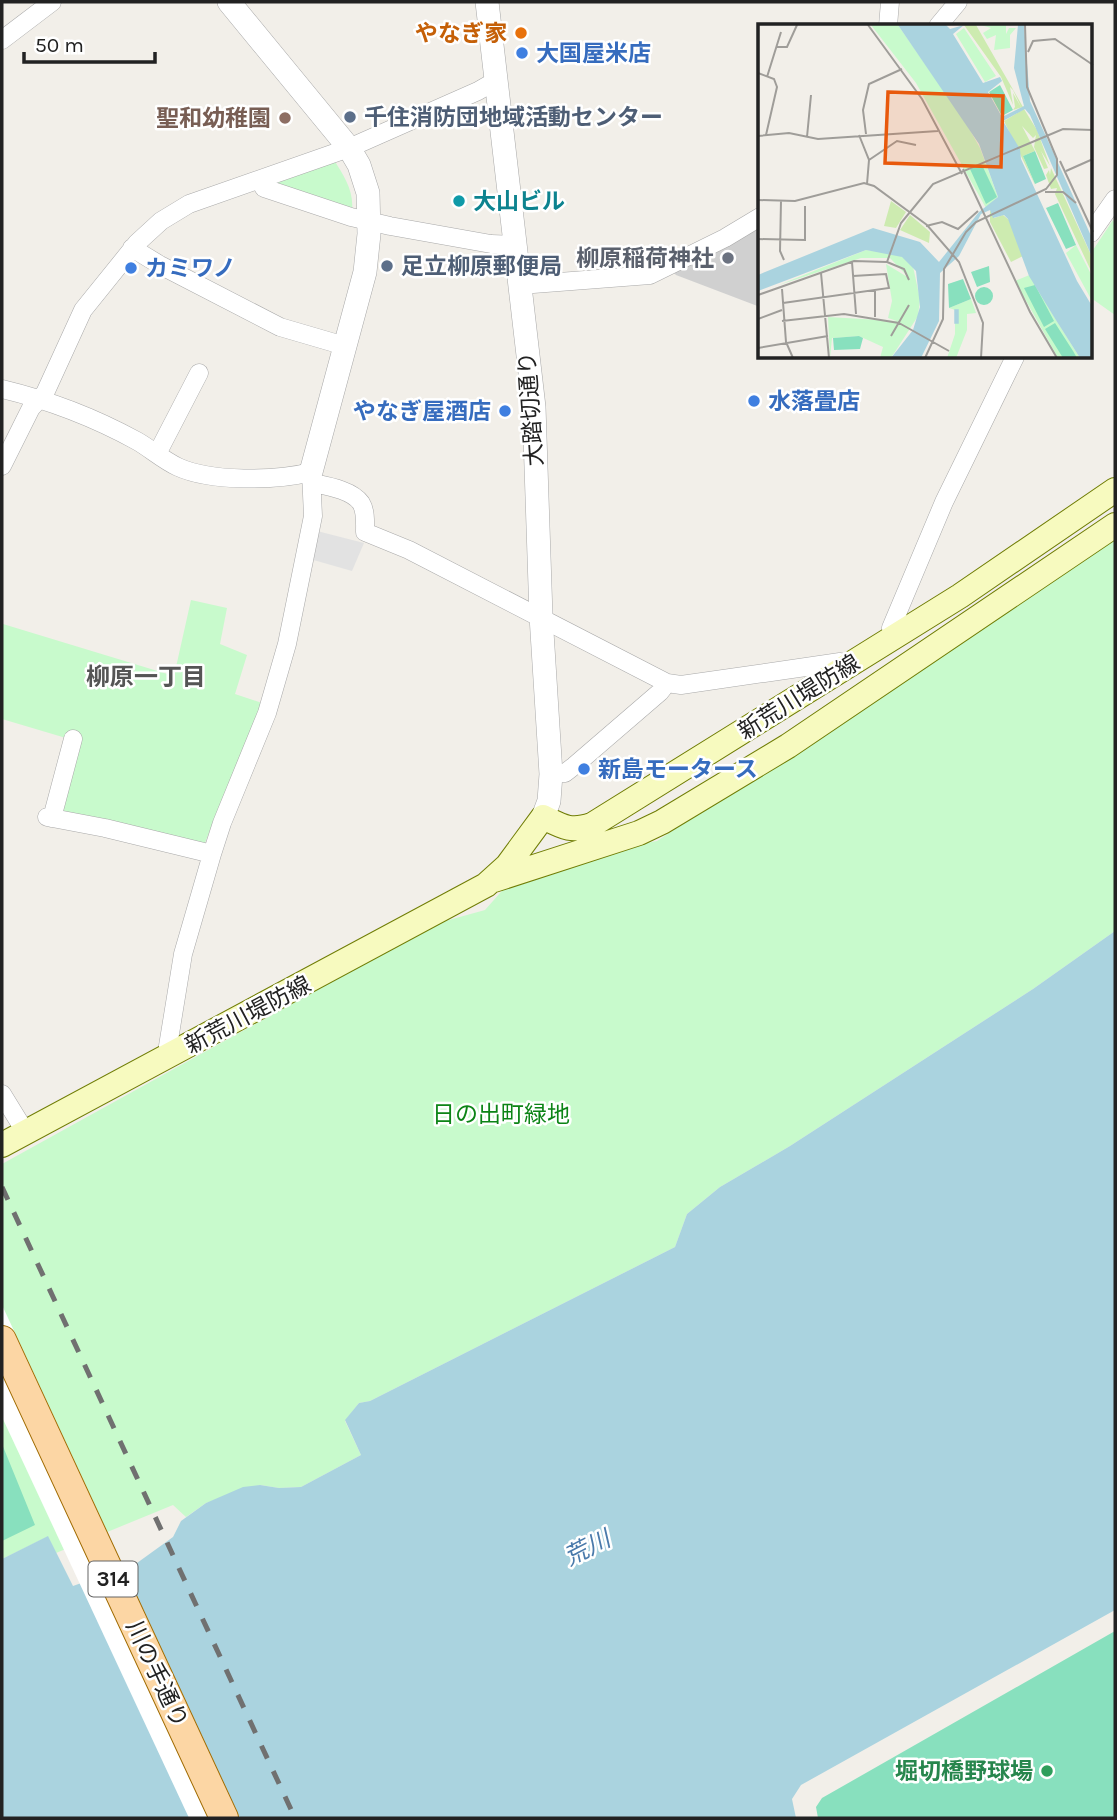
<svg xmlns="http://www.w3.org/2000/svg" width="1117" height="1820" font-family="Karla,'Noto Sans JP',sans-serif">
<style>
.religious{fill:#d0d0d0}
.park{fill:#c8facc}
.pitch{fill:#88e0be}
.parking{fill:#e2e2e2}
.water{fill:#aad3df}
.pier{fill:#fff}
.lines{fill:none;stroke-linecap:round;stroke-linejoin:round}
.minor-casing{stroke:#a9a9a9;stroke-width:19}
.tertiary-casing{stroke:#a9a9a9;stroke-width:24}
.secondary-casing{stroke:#707d05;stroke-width:26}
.primary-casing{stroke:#a06b00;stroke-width:30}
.minor{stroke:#fff;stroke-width:18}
.tertiary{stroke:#fff;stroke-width:23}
.secondary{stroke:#f7fabf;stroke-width:24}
.primary{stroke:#fcd6a4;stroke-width:28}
.rail{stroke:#707070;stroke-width:5;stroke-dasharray:14 14;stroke-linecap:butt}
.food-dot{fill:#e8710a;stroke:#fff;stroke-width:2.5}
.shop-dot{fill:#3f7fe0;stroke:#fff;stroke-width:2.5}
.service-dot{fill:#5c6f8a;stroke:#fff;stroke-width:2.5}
.education-dot{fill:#8d6e63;stroke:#fff;stroke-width:2.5}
.culture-dot{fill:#0f9aa8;stroke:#fff;stroke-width:2.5}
.worship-dot{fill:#6b7280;stroke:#fff;stroke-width:2.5}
.leisure-dot{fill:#2e9e5b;stroke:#fff;stroke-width:2.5}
.labels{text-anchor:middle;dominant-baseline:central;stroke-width:5;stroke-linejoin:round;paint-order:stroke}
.shield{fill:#fff;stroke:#646464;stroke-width:2}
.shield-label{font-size:21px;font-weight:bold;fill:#222}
.food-label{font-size:23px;font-weight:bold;fill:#c56008;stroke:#fff;text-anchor:end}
.shop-label{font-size:23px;font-weight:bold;fill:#366cbe;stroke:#fff;text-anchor:start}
.service-label{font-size:23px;font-weight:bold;fill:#4e5e75;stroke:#fff;text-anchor:start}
.education-label{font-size:23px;font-weight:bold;fill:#785e54;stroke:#fff;text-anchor:end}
.culture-label{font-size:23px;font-weight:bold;fill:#0d838f;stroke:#fff;text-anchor:start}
.worship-label{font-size:23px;font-weight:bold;fill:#5b616d;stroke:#fff;text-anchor:end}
.street-label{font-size:23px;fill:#222;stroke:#fff}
.park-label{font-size:23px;fill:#0c8416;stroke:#fff}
.leisure-label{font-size:23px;font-weight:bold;fill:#27864d;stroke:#fff;text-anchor:end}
.neighbourhood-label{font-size:24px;font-weight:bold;fill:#555;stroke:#fff}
.water-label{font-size:24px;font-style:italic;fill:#4a7aab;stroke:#fff}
.inset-river{fill:none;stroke:#aad3df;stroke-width:3.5}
.inset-road{fill:none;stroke:#9f9d99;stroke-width:2}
.view{fill:#e8590c;fill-opacity:0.15;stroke:#e8590c;stroke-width:3.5}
.inset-edge{fill:none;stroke:#222;stroke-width:3.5}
</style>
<rect width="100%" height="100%" fill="#f2efe9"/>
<path class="religious" d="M760,220V307L676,275L672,271Z"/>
<path class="park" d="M334,160C344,176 354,191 352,210L276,189V182Z
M1113,220L1115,225V315L1091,298V253Z
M1115,537V931L1033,989L790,1146L720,1187L687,1214L675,1247L370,1401L359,1403L345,1421L361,1455L301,1487L279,1488L260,1485L206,1503L186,1517L173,1505L56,1553L47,1537L2,1559V1164L438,923L485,910L508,884L622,847L657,841Z
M191,600L227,608L220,644L247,655L235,694L262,703L202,850L57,810L76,741L2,719L3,624L174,676Z"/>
<path class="pitch" d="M2,1444L35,1525L2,1541Z
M1115,1631V1818H818L816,1807L822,1798Z"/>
<path class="parking" d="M317,531L364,543L352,571L310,559Z"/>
<path class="water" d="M1115,931V1610L801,1785L792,1799L796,1818H2V1559L48,1536L73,1586L137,1563L173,1537L181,1521L206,1503L243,1487L260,1485L279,1488L301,1487L361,1455L345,1420L359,1403L370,1401L675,1247L687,1214L720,1187L790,1146L1033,989Z"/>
<path class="pier" d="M2,1305L240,1818H189L2,1417Z"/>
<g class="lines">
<defs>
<path id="minor" d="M888,26L890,2
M938,26L958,2
M2,40L52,2
M260,181L264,188L351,217L390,226L491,244L515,245
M1091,233L1115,199
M132,248L160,265L280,327L345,346
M520,285L650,275L725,238L760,217
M2,389C48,400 95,418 137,441C151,449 163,460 178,467C211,482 276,481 311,472L313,516L287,644L267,713L222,823L212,854L183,954L168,1046L173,1054
M157,454L199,373
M2,466L31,408L45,393L83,310L137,243L161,221L189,204L349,148L478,91L497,80
M313,483C327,486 352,490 361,503C366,511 365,523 365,532L409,550L667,683L681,685L840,662L846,669
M896,635L891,628L944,502L1015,357
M551,774L565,773L574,766L660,692L667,683
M47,817L105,828L212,854
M52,818L73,739
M2,1094L26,1133"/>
<path id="tertiary" d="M229,2L349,148L359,165L368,193L369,234L365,272L311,472
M487,2L534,407L541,616L551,774L549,801L543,817"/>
<path id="secondary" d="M494,880L639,833L662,822L788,746L1115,525
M2,1145L486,885L507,866L543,817C563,827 570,832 592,825L960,596L1115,490"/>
<path id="primary" d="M2,1340L224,1818"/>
</defs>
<use href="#minor" class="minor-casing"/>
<use href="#tertiary" class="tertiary-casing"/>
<use href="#secondary" class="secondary-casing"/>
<use href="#primary" class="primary-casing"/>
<use href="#minor" class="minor"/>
<use href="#tertiary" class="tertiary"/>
<use href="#secondary" class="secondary"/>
<use href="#primary" class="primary"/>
<path class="rail" d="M2,1187L295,1818"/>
</g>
<circle class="food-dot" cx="521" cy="33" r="7"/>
<g class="shop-dot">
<circle cx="522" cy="53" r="7"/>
<circle cx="131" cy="268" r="7"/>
<circle cx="754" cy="401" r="7"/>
<circle cx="505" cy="411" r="7"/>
<circle cx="584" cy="769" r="7"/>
</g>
<g class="service-dot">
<circle cx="350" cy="117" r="7"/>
<circle cx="387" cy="266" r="7"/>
</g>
<circle class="education-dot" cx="285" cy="118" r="7"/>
<circle class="culture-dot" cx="459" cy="201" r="7"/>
<circle class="worship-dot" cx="728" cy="258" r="7"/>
<circle class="leisure-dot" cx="1047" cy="1771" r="7"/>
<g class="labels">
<rect class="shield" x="88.5" y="1561.5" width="49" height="35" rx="5"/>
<g class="shield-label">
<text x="113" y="1579">314</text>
</g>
<g class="food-label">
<text x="507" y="33">やなぎ家</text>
</g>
<g class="shop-label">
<text x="536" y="53">大国屋米店</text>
<text x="145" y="268">カミワノ</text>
<text x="768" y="401">水落畳店</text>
<text x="491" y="411" text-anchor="end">やなぎ屋酒店</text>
<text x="598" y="769">新島モータース</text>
</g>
<g class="service-label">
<text x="364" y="117">千住消防団地域活動センター</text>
<text x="401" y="266">足立柳原郵便局</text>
</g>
<g class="education-label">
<text x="271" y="118">聖和幼稚園</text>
</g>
<g class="culture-label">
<text x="473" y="201">大山ビル</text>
</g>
<g class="worship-label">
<text x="714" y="258">柳原稲荷神社</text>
</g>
<g class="street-label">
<text transform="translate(531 409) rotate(-94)">大踏切通り</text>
<text transform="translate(799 697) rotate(-32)">新荒川堤防線</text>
<text transform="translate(248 1015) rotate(-28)">新荒川堤防線</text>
<text transform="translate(157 1674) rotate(65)">川の手通り</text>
</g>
<g class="park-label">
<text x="501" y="1114">日の出町緑地</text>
</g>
<g class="leisure-label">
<text x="1033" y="1771">堀切橋野球場</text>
</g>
<g class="neighbourhood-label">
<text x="146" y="677">柳原一丁目</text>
</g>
<g class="water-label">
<text transform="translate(587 1548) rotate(-27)">荒川</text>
</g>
</g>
<g transform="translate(758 24)">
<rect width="334" height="334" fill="#f2efe9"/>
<path d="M206,1H218L265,83L255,86L257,83L255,69L263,83L255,66L252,63L255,81L243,53ZM266,85L279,106L292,142L283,127L290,144L286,145L276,123L278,111L275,114L264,102L277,127L265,132L278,163L246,97ZM293,144L334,233V249L297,170L299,164L293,165L288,151L291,146L292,151ZM133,177L148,188L138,204L126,202ZM232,186L236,194L245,191L251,196L267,231L253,238L232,198ZM152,191L172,208L171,219L142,206Z" fill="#cdebb0"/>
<path d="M113,1H140L208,99L222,124L240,173L228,184L158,59ZM248,1V10L251,4H258L252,11V24L236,26L238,11L229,15L225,9L233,4L223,1ZM206,4L238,52L227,58L198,10ZM318,221L334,252V277L308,229ZM108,226L139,230L154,238L162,275L160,292L133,334H122L125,323L101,312L74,314L72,334L70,293L139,297L130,294L134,277L128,240L151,254L132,234H103L21,261ZM274,250L290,283L322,334H300L257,257ZM213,275L218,289L209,290V306L198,334H189L197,310V286L191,284Z" fill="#c8facc"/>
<path d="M242,61L255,86L244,92L231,68ZM277,127L288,155L277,160L265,132ZM224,141L239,173L228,180L212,145ZM300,179L318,221L308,225L288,184ZM231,242L232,258L219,263L213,248ZM205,255L213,275L191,284L190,260ZM277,261L296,297L286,303L266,264ZM217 272a9 9 0 1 1 18 0a9 9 0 1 1-18 0ZM297,299L315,327L319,334H305L287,305ZM101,312L105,314L102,325L76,326L75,314Z" fill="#88e0be"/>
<path d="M140,1H188L192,5L206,1L195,10L225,59L242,53L244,57L230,68L244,93L266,82L256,44L260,1H266L272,77L334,214V233L272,91L267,85L245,97L262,125L263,135L319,257L334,282V334H322L296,293L271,252L250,195L246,191L235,194L232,186L223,190L201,232L182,249L181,297L163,334H133L155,306L162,283L158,247L144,233L108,226L0,267V251L115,204L162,218L181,238L221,188L240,173L221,120Z" fill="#aad3df"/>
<path class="inset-river" d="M198,287H199V298H198Z"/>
<path class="inset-road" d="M110,1L164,75L204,150M18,23H29L39,1M270,28L275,17L297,15L335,41M0,49L16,55L19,63L8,111M9,53L23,8M108,110L105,86L111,60L144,45M101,111L111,136L109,160M0,112L31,109L60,115L180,107M49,113L53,71M111,136L139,117L158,121M302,137L335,208M205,145L272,288L299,334M308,147L335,135M287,168H305L318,179M0,176L37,177L106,159L116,162L169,201L201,238L225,299L223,334M23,177L22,227L26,236M168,202L184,198L200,205L220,187M0,215L47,216V182M94,238L98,290M129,238L143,199L175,160L305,105L335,106M129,238L146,245L151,256M63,249L71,334M24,265L28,318L35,334M0,271L96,237L129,238M25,279L131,264L128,250L95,252M117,293V266M0,295L24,286M24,297L86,290L141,299M141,299L191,327M133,312L151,281M0,324L70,312M167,334L185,295L186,245L208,208L218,198L288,165L299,151V135L269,63L267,1"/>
<path class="view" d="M130,68L245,72L243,143L127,139Z"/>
<rect width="334" height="334" class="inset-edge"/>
</g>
<rect width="1117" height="1820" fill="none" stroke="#222222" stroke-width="7"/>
<path d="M24 52v10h131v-10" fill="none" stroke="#222222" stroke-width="3.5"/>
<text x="35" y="52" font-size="21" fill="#222222" stroke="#ffffff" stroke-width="5" paint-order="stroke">50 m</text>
</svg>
